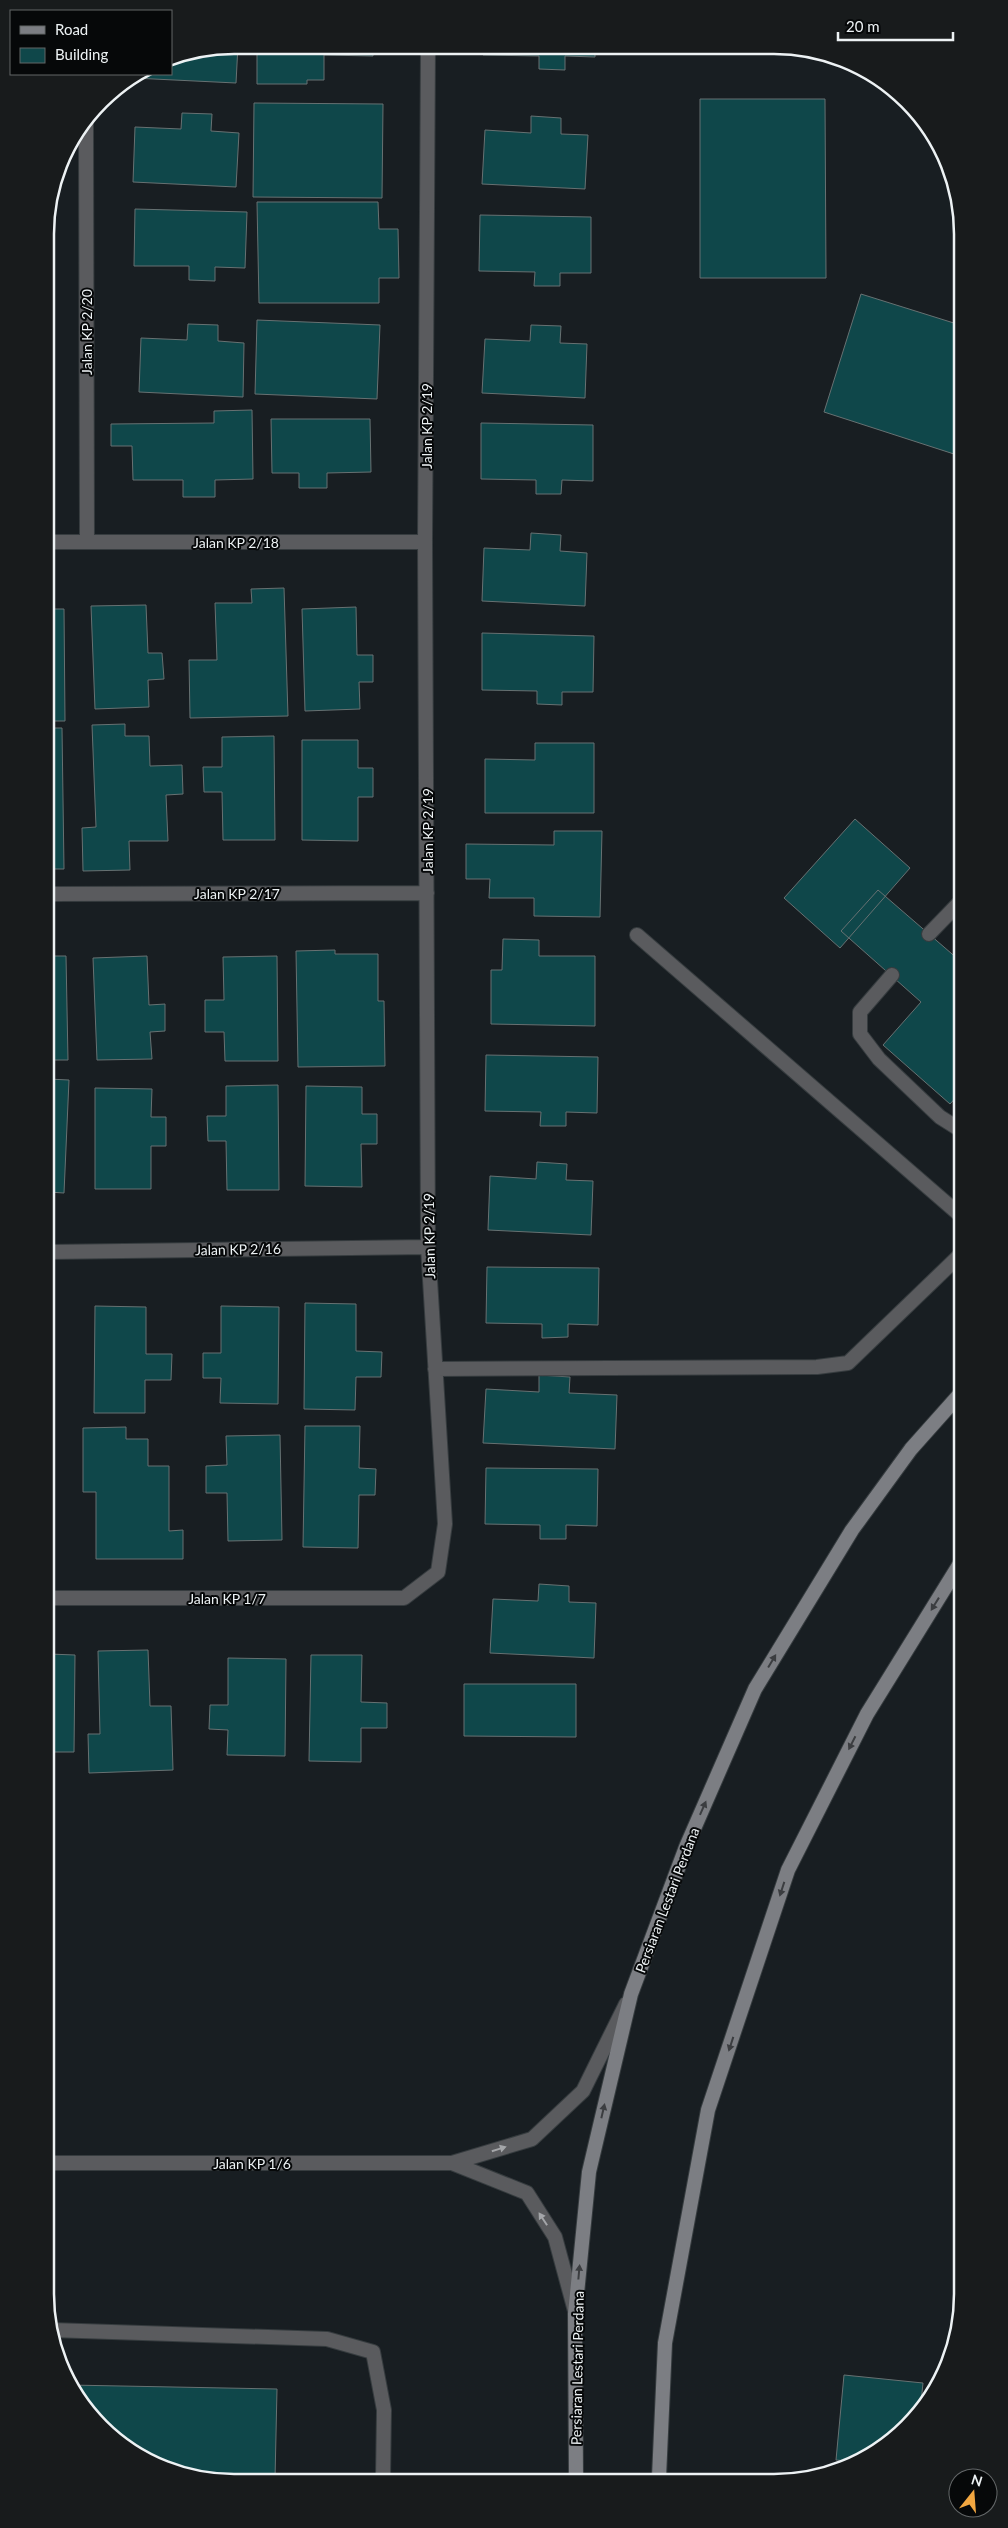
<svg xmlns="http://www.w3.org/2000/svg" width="1008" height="2528" font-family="Lato,sans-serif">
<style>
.building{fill:#0f474a;stroke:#677172}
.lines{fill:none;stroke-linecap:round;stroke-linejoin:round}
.service-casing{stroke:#363c3f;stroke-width:16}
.minor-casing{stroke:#363c3f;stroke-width:16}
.secondary-casing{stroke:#363c3f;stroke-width:16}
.service{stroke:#5a5b5e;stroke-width:14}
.minor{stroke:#5a5b5e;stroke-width:14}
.secondary{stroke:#7c7e83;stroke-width:14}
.oneway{fill:#3b3d40}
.oneway2{fill:#a4a6a9}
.labels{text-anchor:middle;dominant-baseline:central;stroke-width:4;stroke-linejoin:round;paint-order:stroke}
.street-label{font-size:14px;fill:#edf2f4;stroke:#060809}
.rim{fill:none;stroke:#edf2f4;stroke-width:2.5}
</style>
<rect width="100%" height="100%" fill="#181e22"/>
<path class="building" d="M238,45L236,83L133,78L139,74H171V57Z
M264,45L373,46V56L324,55V80H307V84H257V49H264Z
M483,47H595V57L565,56V70L539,69V56L483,55Z
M700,99H825L826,278H700Z
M254,103L383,104L382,198L253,197Z
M182,113L212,114L211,131L239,133L236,187L133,182L135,127L181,129Z
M531,116L561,118V134L588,135L585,189L482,184L485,130L531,133Z
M257,202H378L379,229H398L399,278H379V303H259Z
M135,209L247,212L245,268L215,267V281L189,280V266H134Z
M480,215L591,217V273H560V286H534L535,272L479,271Z
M861,294L957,324V455L824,412Z
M257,320L380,325L377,399L255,394Z
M188,324L218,325V341L244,343L243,397L139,392L141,338L187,340Z
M531,325L561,326L560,343L587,344L585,398L482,393L485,339L530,341Z
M252,410L253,479L215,480V497H183V480H133L132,446H111V424L214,423V411Z
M271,419H370L371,472L327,473V488H299V473H272Z
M481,423L593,425V481L562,480L561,494H536V480L481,479Z
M531,533L561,535L560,551L587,553L585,606L482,601L484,548L530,550Z
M284,588L288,716L190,718L189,660H217L215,603H252L251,589Z
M146,605L148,653H162L164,679L148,680L149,707L95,709L91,606Z
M356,607L357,655H373V682H359L360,709L305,711L302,609Z
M47,609H64L65,721H47Z
M482,633L594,636L593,692H562V705L537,704V691L482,690Z
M125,724V736H149L150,766L182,765L183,794L166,795L168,841H129L130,870L83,871L82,828L96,827L92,725Z
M47,728H62L64,869H47Z
M274,736L275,840H223L222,792H204L203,767H222V737Z
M302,740H358V768H373V797H358V841L302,840Z
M535,743H594V813H485V759L535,760Z
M855,819L910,868L840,948L784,898Z
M554,831H602L600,917L534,916V898H489L490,879H466V844L554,845Z
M878,890L959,960V1094L950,1104L883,1045L921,1002L841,931Z
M503,939L539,940V956H595V1026L491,1024V970H502Z
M335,950V954H378V1001H384L385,1066L298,1067L296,951Z
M47,956H66L68,1060H48Z
M147,956L149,1005L165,1004V1031L150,1032L152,1059L97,1060L93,958Z
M277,956L278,1061H225L224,1032H205V1000H224L223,957Z
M486,1055L598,1057L597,1113L566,1112V1126H540L541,1112L485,1111Z
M48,1079L69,1080L64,1193L48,1192Z
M278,1085L279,1190H227L226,1141H208L207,1116H226V1086Z
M306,1086L362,1087V1114H377V1144H361L362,1187L305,1186Z
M95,1088L152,1089L151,1117H166V1146H151V1189H95Z
M537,1162L567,1164L566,1180L593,1181L591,1235L488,1230L490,1176L536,1179Z
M487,1267L599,1268L598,1325L568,1324V1337L542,1338V1324L486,1323Z
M48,1302H50L49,1401Z
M305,1303L356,1304V1351L382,1352L381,1377H356L355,1410L304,1409Z
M95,1306L146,1307V1354H172L171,1380H145V1413H94Z
M221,1306L279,1307L278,1404L220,1403L221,1378H203V1353H221Z
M539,1375L570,1377L569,1393L617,1395L615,1449L483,1443L486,1389L539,1392Z
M305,1426H360L359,1468L376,1469L375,1495H359L358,1548L303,1547Z
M126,1427V1439H148V1466H169V1531L183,1530V1559H96V1492H83V1428Z
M280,1435L282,1540L228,1541L227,1493H206V1466L227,1465L226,1436Z
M486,1468L598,1469L597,1526L566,1525V1539H540V1525L485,1524Z
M539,1584L569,1586V1602L596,1603L594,1658L490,1653L493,1599L538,1601Z
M148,1650L150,1706H171L173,1770L89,1773L88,1734H100L98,1651Z
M49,1654L75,1655L74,1752H50Z
M311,1655H362L361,1702L387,1703V1728H361V1762L309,1761Z
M228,1658L286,1659L285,1756L227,1755L228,1730L209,1729L210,1705H228Z
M464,1684H576V1737L464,1736Z
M844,2375L923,2383L920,2412L916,2418L879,2451L856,2462L836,2460Z
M69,2385L277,2389L275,2479H197L150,2463L109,2436Z"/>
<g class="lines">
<defs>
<path id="service" d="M929,934L959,903
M892,975L860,1012V1034L879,1059L940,1117L959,1129"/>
<path id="minor" d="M86,123L87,542
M46,542H425
M47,894L427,893
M637,935L960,1215
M48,1252L428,1247
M435,1369L817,1367L848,1363L960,1255
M49,1598H404L438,1572L445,1524L428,1247L425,542L428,46
M51,2163H452L532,2139L583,2091L626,2004
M452,2163L527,2193L555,2237L575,2311
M51,2330L327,2339L373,2352L384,2410L383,2479"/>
<path id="secondary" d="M659,2477L665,2343L708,2110L788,1870L867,1714L961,1562
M576,2478L575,2314L589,2172L631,1994L686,1847L755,1689L852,1530L911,1449L960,1394"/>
</defs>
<use href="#service" class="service-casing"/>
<use href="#minor" class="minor-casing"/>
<use href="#secondary" class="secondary-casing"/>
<use href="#service" class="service"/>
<use href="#minor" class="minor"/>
<use href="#secondary" class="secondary"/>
</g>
<defs><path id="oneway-solid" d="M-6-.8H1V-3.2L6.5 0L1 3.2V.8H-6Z" transform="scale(1.25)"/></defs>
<g class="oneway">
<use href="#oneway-solid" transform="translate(935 1604) rotate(122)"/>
<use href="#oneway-solid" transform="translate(772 1661) rotate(-59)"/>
<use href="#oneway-solid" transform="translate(852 1743) rotate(117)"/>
<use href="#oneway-solid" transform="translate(703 1808) rotate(-66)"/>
<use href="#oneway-solid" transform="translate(782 1889) rotate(108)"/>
<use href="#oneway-solid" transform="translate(731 2044) rotate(108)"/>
<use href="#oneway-solid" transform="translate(603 2111) rotate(-77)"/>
<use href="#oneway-solid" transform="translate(579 2272) rotate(-85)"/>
</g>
<g class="oneway2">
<use href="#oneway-solid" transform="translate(499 2149) rotate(-17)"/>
<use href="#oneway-solid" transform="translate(543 2219) rotate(-123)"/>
</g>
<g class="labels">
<g class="street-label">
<text transform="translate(86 332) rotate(-90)">Jalan KP 2/20</text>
<text transform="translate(426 426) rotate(-90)">Jalan KP 2/19</text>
<text x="236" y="542">Jalan KP 2/18</text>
<text transform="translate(427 831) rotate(-90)">Jalan KP 2/19</text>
<text x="237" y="893">Jalan KP 2/17</text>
<text transform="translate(429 1236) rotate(-91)">Jalan KP 2/19</text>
<text transform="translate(238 1249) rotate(-1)">Jalan KP 2/16</text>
<text x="227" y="1598">Jalan KP 1/7</text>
<text transform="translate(667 1900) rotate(-69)">Persiaran Lestari Perdana</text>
<text x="252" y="2163">Jalan KP 1/6</text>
<text transform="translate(577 2368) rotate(-89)">Persiaran Lestari Perdana</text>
</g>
</g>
<path d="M0 0H1008V2528H0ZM234 54H774A180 180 0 0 1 954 234V2294A180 180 0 0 1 774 2474H234A180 180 0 0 1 54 2294V234A180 180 0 0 1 234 54Z" fill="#181b1c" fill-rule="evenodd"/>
<path class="rim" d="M234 54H774A180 180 0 0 1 954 234V2294A180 180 0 0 1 774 2474H234A180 180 0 0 1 54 2294V234A180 180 0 0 1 234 54Z"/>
<rect x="10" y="10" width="162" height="65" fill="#060809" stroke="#626667"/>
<rect x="20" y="26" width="25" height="8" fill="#7c7e83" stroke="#626667"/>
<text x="55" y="35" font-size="15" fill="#edf2f4">Road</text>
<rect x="20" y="48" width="25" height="15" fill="#0f474a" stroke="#626667"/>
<text x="55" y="60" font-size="15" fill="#edf2f4">Building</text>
<g transform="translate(973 2493) rotate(17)"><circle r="24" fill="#060809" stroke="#626667"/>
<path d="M0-4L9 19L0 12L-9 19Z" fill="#f1a640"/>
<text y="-8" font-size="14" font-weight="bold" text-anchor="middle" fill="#edf2f4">N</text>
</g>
<path d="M838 32v8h115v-8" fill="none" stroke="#edf2f4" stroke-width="2.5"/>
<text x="846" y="32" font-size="15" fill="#edf2f4" stroke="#060809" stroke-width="4" paint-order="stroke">20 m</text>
</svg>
